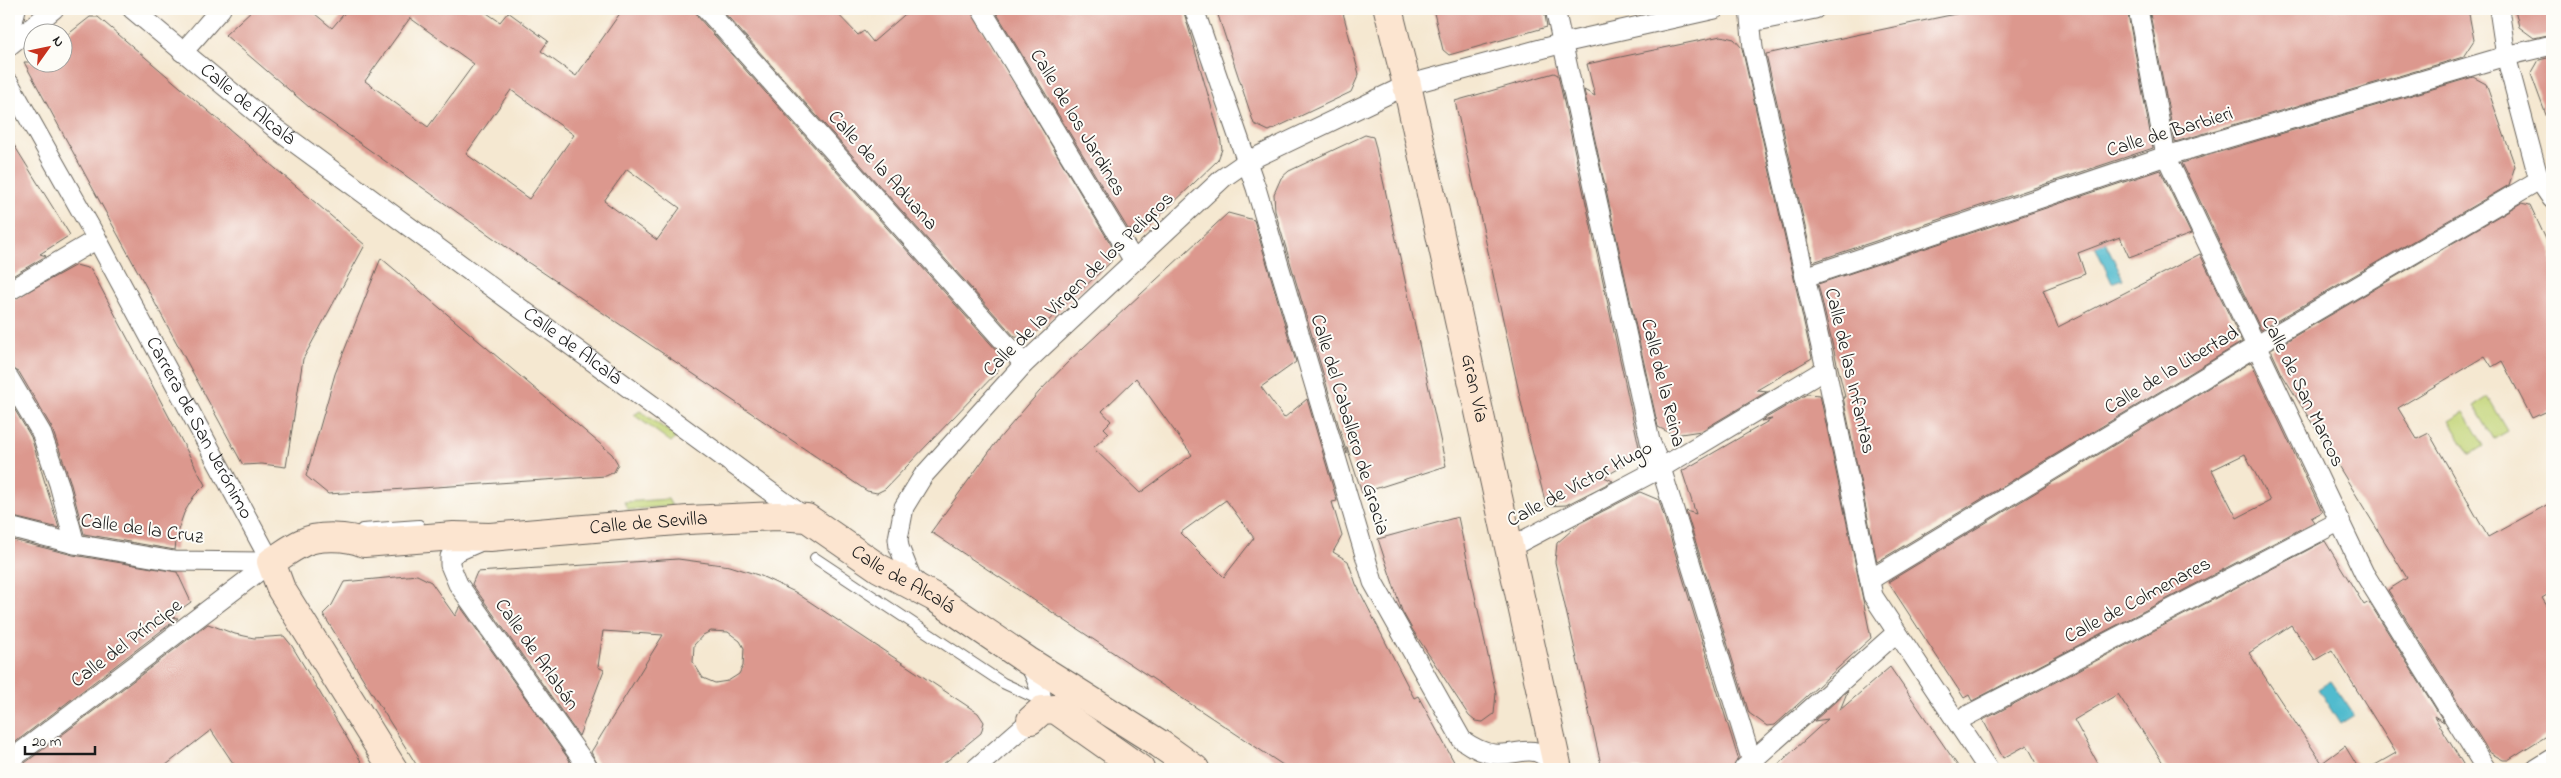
<svg xmlns="http://www.w3.org/2000/svg" width="2561" height="778" font-family="'Indie Flower',sans-serif">
<style>
.green{fill:#c2d477;stroke:#6f784a}
.water{fill:#51bbce;stroke:#366c75}
.building{fill:#dc988e;fill-rule:evenodd}
.lines{fill:none;stroke-linecap:round;stroke-linejoin:round}
.lane-casing{stroke:#68635b;stroke-width:12}
.street-casing{stroke:#68635b;stroke-width:21}
.secondary-casing{stroke:#68635b;stroke-width:30}
.lane{stroke:#fff;stroke-width:10}
.street{stroke:#fff;stroke-width:19}
.secondary{stroke:#fce5d0;stroke-width:28}
.labels{text-anchor:middle;dominant-baseline:central;stroke-width:4;stroke-linejoin:round;paint-order:stroke}
.street-label{font-size:20px;fill:#1c1c1c;stroke:#fdfcf7}
</style>
<rect width="100%" height="100%" fill="#fdfcf7"/>
<filter id="ink" filterUnits="userSpaceOnUse"><feTurbulence type="fractalNoise" baseFrequency=".02" numOctaves="2"/><feDisplacementMap in="SourceGraphic" scale="10" xChannelSelector="R" yChannelSelector="G"/><feConvolveMatrix kernelMatrix="1 2 1 2 8 2 1 2 1" color-interpolation-filters="sRGB"/></filter>
<filter id="wash" filterUnits="userSpaceOnUse"><feTurbulence type="fractalNoise" baseFrequency=".0096" numOctaves="4" result="noise"/><feDisplacementMap in="SourceGraphic" scale="20" xChannelSelector="R" yChannelSelector="G"/><feGaussianBlur stdDeviation="1.12" result="paint"/><feColorMatrix in="noise" values="0 0 0 0 0 0 0 0 0 0 0 0 0 0 0 0 0 1.4 0 .05"/><feComposite in="paint" operator="in"/></filter>
<g filter="url(#wash)">
<rect width="100%" height="100%" fill="#f5e8d1"/>
<path class="green" d="M2488,397L2508,431L2494,439L2474,406Z
M640,411L677,437L671,442L634,415Z
M2464,412L2484,446L2470,455L2449,421Z
M668,499L672,506L628,510L624,502Z"/>
<path class="water" d="M2104,239L2123,279L2112,283L2094,244Z
M2331,681L2354,715L2340,724L2318,689Z"/>
<g id="blocks">
<path class="building" d="M253,9H309L332,28L348,9H481L500,22L508,12L548,41L541,51L576,76L623,9H695L698,17L998,352V371L885,489L877,493L867,491L523,259L309,107L225,35ZM410,18L474,64L428,127L365,81ZM511,90L574,135L529,199L466,154ZM627,169L680,208L657,240L604,201Z
M721,9H833L858,35L864,31L873,42L911,9H970L1113,248L1111,262L1030,338L1015,337Z
M994,9H1183L1220,136L1222,149L1218,160L1143,232L1128,229Z
M1216,9H1342L1359,74L1351,92L1269,131L1254,124Z
M1433,9H1544L1547,27L1449,55L1443,50Z
M1979,9H2127L2153,148L1813,262L1766,54Z
M2149,9H2468L2474,40L2463,57L2175,142Z
M2515,9H2552V34L2534,38L2519,27Z
M90,17H98L365,245L303,359L286,467L262,464L243,465L24,62H62V39Z
M1721,36L1734,39L1742,48L1812,358L1757,390L1768,391L1701,431L1674,435L1658,427L1584,90L1595,96L1587,64Z
M2552,57V126H2550L2531,74L2539,60Z
M1554,73L1558,75L1641,456L1604,477L1613,481L1566,505L1548,506L1545,501L1529,438L1455,101Z
M2473,77L2486,84L2515,166L2509,185L2261,330L2182,163Z
M1365,135L1373,137L1375,144L1446,466L1362,493L1347,447V454L1275,211L1274,194L1281,178L1289,171Z
M9,137L70,235L40,254L46,256L9,278Z
M2160,170L2191,234L2129,257L2120,237L2078,253L2085,274L2043,290L2058,327L2200,254L2242,342L1877,562L1843,397H1845L1818,284Z
M2521,203L2530,205L2552,252V409L2532,418L2502,361L2492,367L2485,356L2398,408L2417,439L2429,433L2488,537L2552,502V592L2542,598L2552,614V732L2508,760H2503L2489,752L2388,590L2407,578L2282,374L2271,350Z
M1228,213L1254,220L1296,362L1261,387L1284,418L1307,399L1337,501L1332,502L1342,536L1333,552L1348,561L1356,584L1414,698L1418,696L1458,769H1289L931,532L997,441L1039,392L1069,361ZM1136,378L1192,455L1140,493L1093,448L1109,433L1104,428L1111,421L1102,411ZM1226,500L1254,538L1224,577L1180,533Z
M381,258L612,454L618,464L614,472L606,476L328,494L306,476L335,374Z
M76,265L91,269L205,485L194,496L184,513L177,533L175,550L84,534L70,481L52,428L19,372L9,367V302Z
M2251,362L2322,512L2311,518L2314,522L1972,701L1969,695L1964,698L1888,582ZM2245,454L2270,501L2237,518L2212,470Z
M1807,394L1820,395L1871,638L1775,725L1767,726L1749,713L1686,511L1696,514L1682,471L1772,419L1761,421Z
M9,400L31,437L59,528L9,516Z
M1640,492L1659,500L1738,758L1733,769H1602L1555,562L1557,543L1580,523Z
M1458,517L1496,693L1494,714L1483,722L1475,721L1469,716L1412,629L1402,611L1378,539Z
M9,539L73,555L177,572L191,602L170,617L178,618L9,747Z
M2325,541L2364,605L2369,602L2444,722L2434,716L2466,769H2368L2396,753L2332,650L2315,660L2291,625L2249,653L2322,763L2345,746L2359,769H2167L2118,694L2074,720L2101,769H2040L2027,745L2003,758L1983,720Z
M678,559L730,566L761,576L795,592L978,713L984,722L981,733L937,769H600L591,752L663,635L603,631L598,667L604,670L579,736L472,584L477,572ZM711,631L728,632L740,641L744,648L743,666L739,674L728,681L715,683L703,678L693,662L694,645L703,635Z
M417,575L431,582L455,616L460,606L570,761L567,769H419L323,614L332,605L344,582Z
M208,624L235,634L254,638L284,636L292,646L362,763L353,769H237L211,730L161,769H17Z
M1890,667L1960,769H1773L1828,719L1814,721L1848,690L1840,710Z"/>
</g>
</g>
<g filter="url(#ink)">
<use href="#blocks" fill-opacity="0" stroke="#68635b" stroke-width="1"/>
<g class="lines">
<defs>
<path id="lane" d="M355,537L362,529L419,525
M815,558L1003,683L1044,702"/>
<g id="street">
<path id="s1" d="M132,9L276,129L806,518"/>
<path d="M706,9L1024,364"/>
<path d="M981,9L1134,261"/>
<path d="M1194,9L1256,188L1373,582L1462,740C1472,747 1482,753 1494,754C1523,756 1535,739 1556,769"/>
<path d="M1555,9L1650,441L1661,468L1752,762"/>
<path d="M1749,9L1753,48L1826,369L1873,596L1988,769"/>
<path d="M2138,9L2166,156L2364,573L2486,769"/>
<path d="M2499,9L2506,56L2539,180L2552,199"/>
<path d="M1752,22L1815,9"/>
<path d="M9,40L16,9"/>
<path d="M9,46L54,9"/>
<path d="M182,52C197,38 207,23 221,9"/>
<path id="s2" d="M9,83L97,239L271,562"/>
<path d="M1805,277L2166,156L2506,56L2552,45"/>
<path d="M9,291L97,239"/>
<path d="M9,378L41,432L59,484L75,544"/>
<path d="M9,527L75,544L174,561L271,562"/>
<path d="M481,541L458,551L450,557V565L458,584L589,769"/>
<path d="M1509,548L1661,468L1826,369"/>
<path d="M1871,579L2268,339L2539,180H2552"/>
<path d="M920,585L911,577L899,547L898,539L904,507L923,476L1024,364L1223,178L1246,162L1407,85L1563,43L1715,9"/>
<path d="M1028,661C1036,677 1043,692 1042,710"/>
<path d="M1957,721L2340,521"/>
<path d="M9,761L271,562"/>
<path d="M1744,768L1896,633"/>
<path d="M975,769L1031,720"/>
<path d="M2536,769L2552,759"/>
</g>
<g id="secondary">
<path id="s3" d="M1388,9L1407,85L1558,769"/>
<path d="M1031,720L1042,710L1055,709L1140,769"/>
<path id="s4" d="M393,769L281,589L271,562C281,556 291,548 302,543C317,535 349,536 364,543L454,536L490,537L688,520L777,516L807,518L879,568L934,597L1028,661L1160,744L1195,769"/>
</g>
</defs>
<use href="#lane" class="lane-casing"/>
<use href="#street" class="street-casing"/>
<use href="#secondary" class="secondary-casing"/>
<use href="#lane" class="lane"/>
<use href="#street" class="street"/>
<use href="#secondary" class="secondary"/>
</g>
</g>
<g class="labels">
<g class="street-label">
<text stroke="none"><textPath href="#s1" startOffset="150">Calle de Alcalá</textPath></text>
<text transform="translate(1077 123) rotate(59)">Calle de los Jardines</text>
<text transform="translate(2170 133) rotate(-17)">Calle de Barbieri</text>
<text transform="translate(882 171) rotate(48)">Calle de la Aduana</text>
<text transform="translate(1079 285) rotate(-44)">Calle de la Virgen de los Peligros</text>
<text stroke="none"><textPath href="#s1" startOffset="555">Calle de Alcalá</textPath></text>
<text transform="translate(1849 371) rotate(77)">Calle de las Infantas</text>
<text transform="translate(2172 371) rotate(-31)">Calle de la Libertad</text>
<text transform="translate(1662 383) rotate(76)">Calle de la Reina</text>
<text stroke="none"><textPath href="#s3" startOffset="389">Gran Vía</textPath></text>
<text transform="translate(2302 392) rotate(64)">Calle de San Marcos</text>
<text transform="translate(1349 425) rotate(73)">Calle del Caballero de Gracia</text>
<text stroke="none"><textPath href="#s2" startOffset="394">Carrera de San Jerónimo</textPath></text>
<text transform="translate(1580 485) rotate(-28)">Calle de Víctor Hugo</text>
<text stroke="none"><textPath href="#s4" startOffset="626">Calle de Sevilla</textPath></text>
<text transform="translate(142 530) rotate(8)">Calle de la Cruz</text>
<text stroke="none"><textPath href="#s4" startOffset="899">Calle de Alcalá</textPath></text>
<text transform="translate(2138 601) rotate(-28)">Calle de Colmenares</text>
<text transform="translate(127 644) rotate(-37)">Calle del Príncipe</text>
<text transform="translate(536 655) rotate(55)">Calle de Arlabán</text>
</g>
</g>
<rect width="2561" height="778" fill="none" stroke="#fdfcf7" stroke-width="30"/>
<g transform="translate(48 48) rotate(57)"><circle r="24" fill="#fdfcf7" stroke="#a3a29f"/>
<path d="M0-4L9 19L0 12L-9 19Z" fill="#c8321e"/>
<text y="-8" font-size="14" font-weight="bold" text-anchor="middle" fill="#1c1c1c">N</text>
</g>
<path d="M25 746v8h70v-8" fill="none" stroke="#1c1c1c" stroke-width="2.5"/>
<text x="32" y="746" font-size="15" fill="#1c1c1c" stroke="#fdfcf7" stroke-width="4" paint-order="stroke">20 m</text>
</svg>
